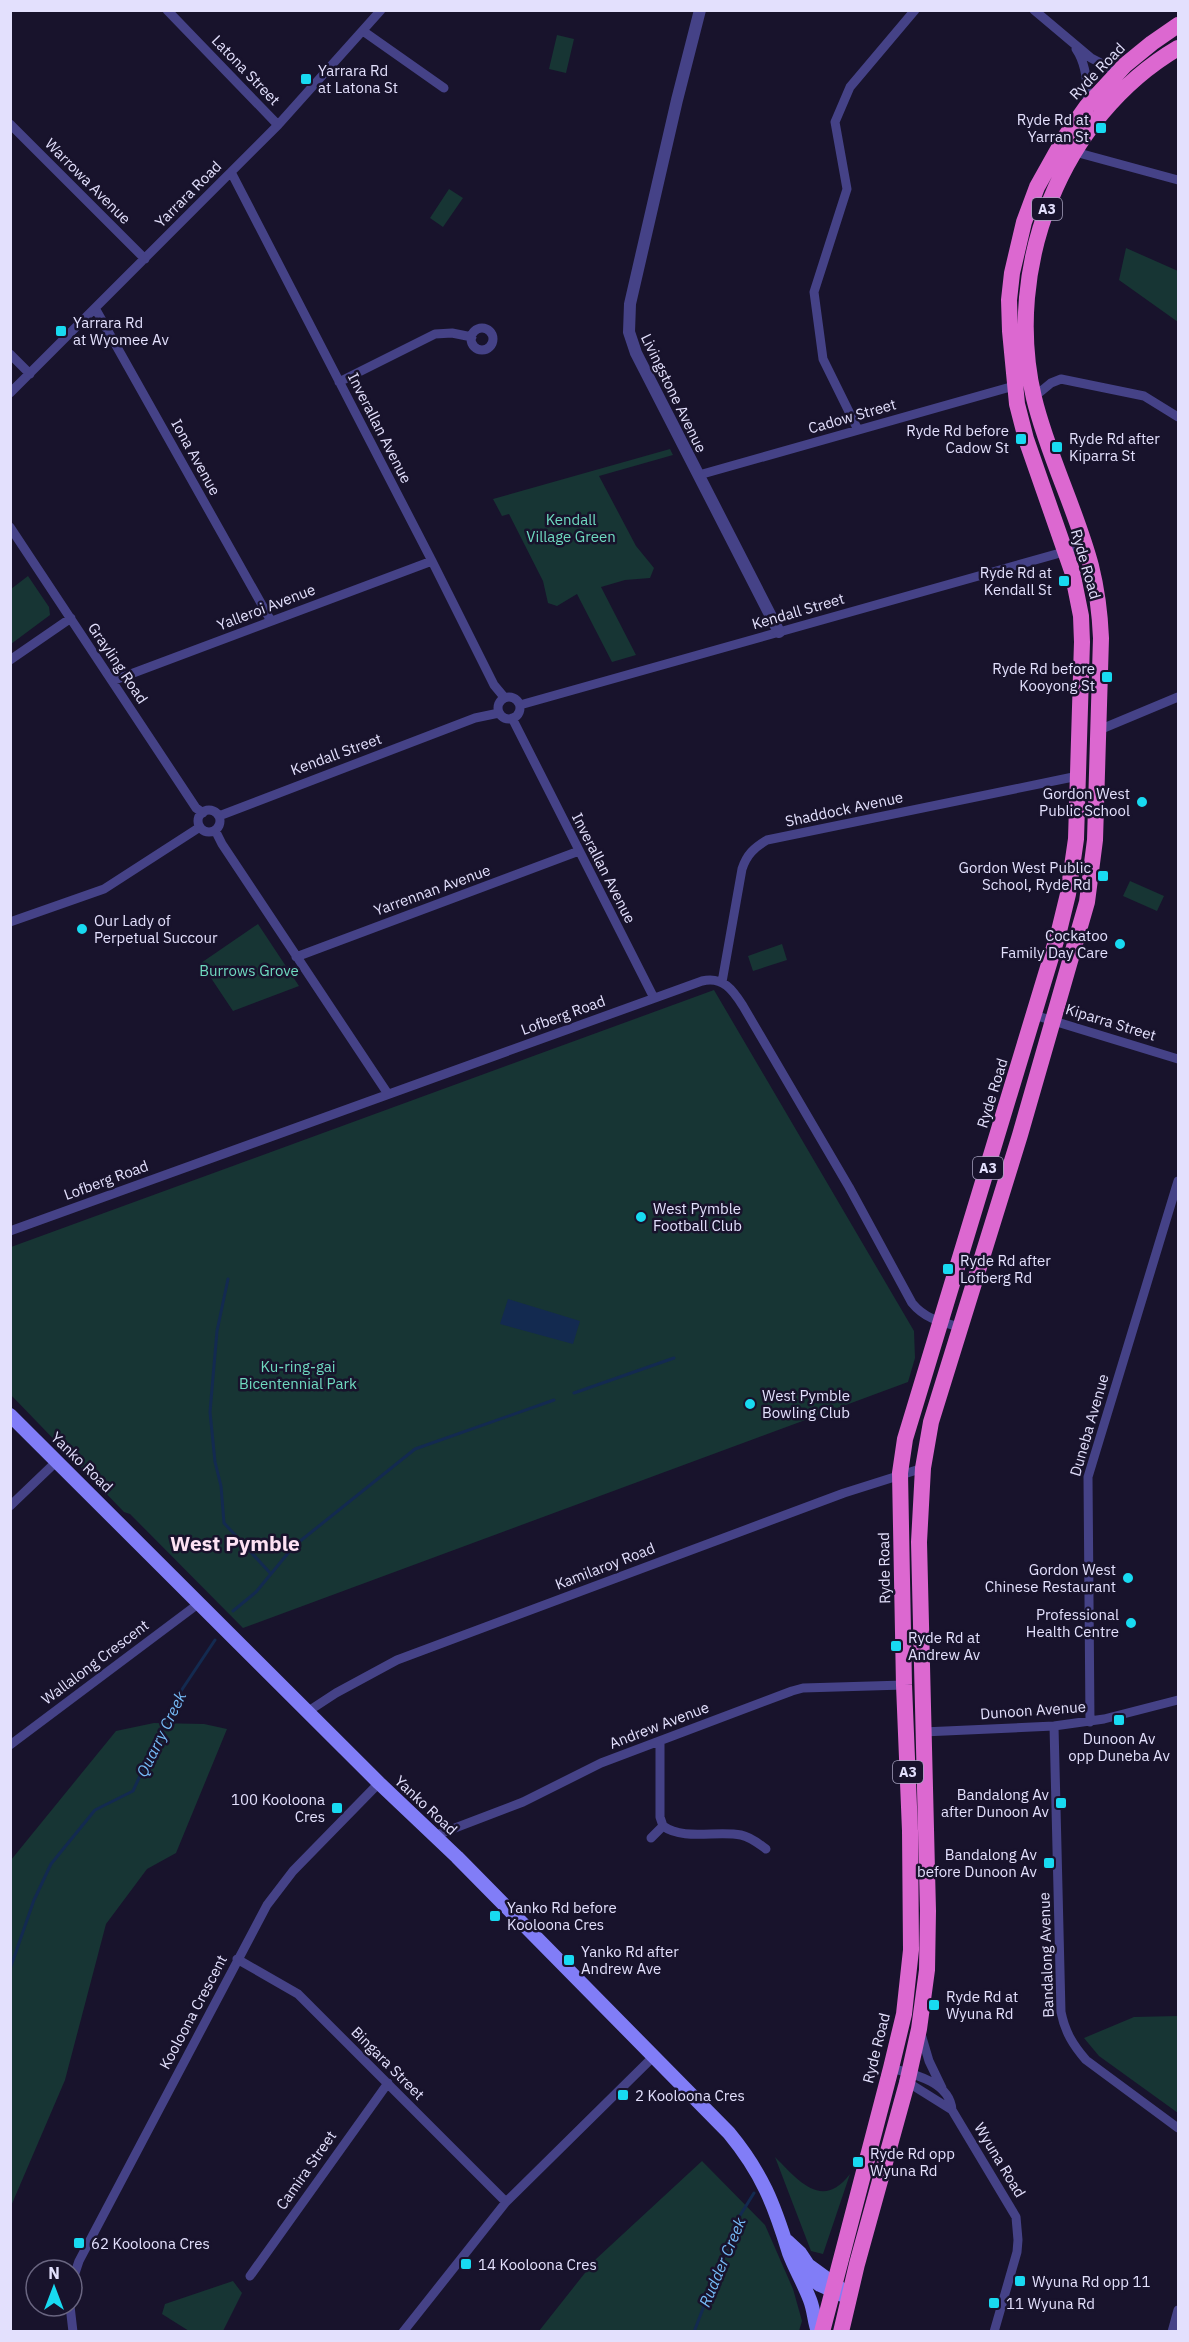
<svg xmlns="http://www.w3.org/2000/svg" width="1189" height="2342" font-family="'IBM Plex Sans',sans-serif">
<style>
.green{fill:#173534}
.water{fill:#132a50}
.lines{fill:none;stroke-linecap:round;stroke-linejoin:round}
.stream{stroke:#132a50;stroke-width:3}
.minor{stroke:#454287;stroke-width:9}
.tertiary{stroke:#454287;stroke-width:12}
.secondary{stroke:#817df7;stroke-width:14}
.trunk{stroke:#dc68d0;stroke-width:16}
.poi-dot{fill:#18daf1;stroke:#18132c;stroke-width:2}
.labels{text-anchor:middle;dominant-baseline:central;stroke-width:5;stroke-linejoin:round;paint-order:stroke}
.shield{fill:#18132c;stroke:#a6a2be;stroke-width:1.5}
.shield-label{font-size:14px;font-weight:bold;fill:#e3e0fd}
.street-label{font-size:15px;fill:#e3e0fd;stroke:#18132c}
.poi-label{font-size:15px;fill:#e3e0fd;stroke:#18132c;text-anchor:start}
.park-label{font-size:15px;fill:#6fdac0;stroke:#18132c}
.water-label{font-size:16px;font-style:italic;fill:#75baf6;stroke:#18132c}
.district-label{font-size:21px;font-weight:bold;fill:#fde2f3;stroke:#18132c}
</style>
<rect width="100%" height="100%" fill="#18132c"/>
<path class="green" d="M557,35L574,39L566,73L549,69Z
M449,189L463,198L443,227L430,218Z
M1126,248L1178,271V322L1119,280Z
M670,449L673,455L599,476L636,546L654,568L650,578L625,580L601,587L636,655L612,662L577,594L557,606L548,603L543,581L509,514L502,516L493,499Z
M28,576L49,607L50,615L11,644V589Z
M1130,881L1164,896L1157,911L1123,896Z
M258,924L299,986L233,1011L201,963Z
M782,944L787,960L753,971L748,956Z
M714,990L914,1331L915,1358L908,1382L243,1628L130,1514L124,1512L11,1395V1247Z
M154,1723L204,1724L227,1729L176,1853L147,1869L106,1924L65,2080L11,2206V1860L116,1731Z
M1178,2016V2113L1099,2056L1084,2038L1134,2017Z
M775,2157C798,2180 822,2211 850,2174L823,2254L811,2251Z
M702,2161L765,2225L793,2289L802,2321L799,2331H539L596,2259Z
M233,2281L242,2293L223,2331H189L162,2314L165,2304Z"/>
<path class="water" d="M508,1299L580,1321L573,1344L500,1324Z"/>
<g class="lines">
<path class="stream" d="M228,1279L217,1331L210,1412L215,1462L221,1486L224,1523L271,1574
M574,1393L674,1358
M233,1611L256,1592L294,1546L415,1449L554,1400
M10,1969L34,1900L51,1864L95,1810L133,1791L175,1700L215,1640
M694,2332L736,2222L754,2193"/>
<path class="minor" d="M167,10L278,125
M1034,10L1091,58L1118,72
M363,31L444,88
M1076,49C1087,65 1088,86 1087,105
M10,124L145,259
M1075,152L1178,180
M231,172L432,561L494,685L504,697
M95,308L271,621
M471 339a11 11 0 1 1 22 0a11 11 0 1 1-22 0Z
M10,354L30,374
M339,382L435,334L452,333L472,337
M10,393L278,125L381,10
M1034,397L1051,383L1061,379L1144,396L1178,417
M858,430L823,359L814,292L847,189L835,122L850,87L915,10
M699,475L1014,386
M10,527L196,808L203,813
M10,660L71,618
M112,681L432,561
M498 708a11 11 0 1 1 22 0a11 11 0 1 1-22 0Z
M520,705L1085,546
M512,718L654,998
M1099,730L1178,697
M198 821a11 11 0 1 1 22 0a11 11 0 1 1-22 0Z
M219,816L475,718L499,713
M215,830L222,844L388,1094
M10,922L104,889L200,827
M296,957L579,851
M722,982L742,869C747,854 754,848 767,840L1078,776
M1034,1015L1178,1059
M10,1231L702,981C723,976 733,990 743,1006L849,1187L912,1303C925,1319 941,1322 960,1327
M10,1506L57,1461
M307,1712L336,1693L397,1660L844,1493L923,1468
M1090,1722L1088,1477L1178,1181
M1054,1726L1061,2012C1065,2032 1073,2045 1086,2060L1178,2128
M923,1732L1054,1726L1104,1719L1178,1700
M660,1741V1817L663,1826C684,1841 717,1830 741,1835C751,1837 759,1844 766,1849
M10,1745L198,1604
M434,1836L523,1802L601,1763L792,1691L803,1688L904,1685
M651,1838L663,1826
M237,1959L298,1994L506,2202
M921,2034L929,2061L942,2088
M891,2068C914,2074 950,2082 952,2110L1016,2217L1018,2240L1017,2252L994,2332
M904,2080L952,2110
M250,2276L388,2083
M72,2282L79,2261L267,1905L293,1871L379,1783
M70,2306L73,2332
M403,2332L506,2202L654,2056
M1172,2332L1178,2310"/>
<path class="tertiary" d="M700,10L677,100L630,304L629,332L636,353L779,632"/>
<path class="secondary" d="M10,1415L379,1783L457,1857L729,2133C762,2173 774,2204 789,2253C795,2269 804,2284 810,2300C814,2310 814,2321 818,2332
M787,2241L800,2253L808,2265L841,2289
M797,2268L820,2285L842,2295"/>
<path class="trunk" d="M822,2332L891,2068L904,2014L911,1950L910,1831L904,1685L900,1473L905,1439L1059,931L1068,894L1076,839L1082,642L1081,616L1072,571L1026,439L1017,404L1010,331L1009,300L1012,273L1024,222L1037,187L1065,137L1087,106L1125,65L1152,43L1178,25
M841,2332L857,2264L907,2083L919,2029L927,1970L928,1911L919,1542L923,1468L931,1422L1020,1135L1087,902L1095,840L1101,638C1100,614 1097,590 1091,566C1076,509 1048,456 1034,398C1003,267 1061,117 1178,48"/>
</g>
<g class="poi-dot">
<rect x="300" y="73" width="12" height="12" rx="3"/>
<rect x="1095" y="122" width="12" height="12" rx="3"/>
<rect x="55" y="325" width="12" height="12" rx="3"/>
<rect x="1015" y="433" width="12" height="12" rx="3"/>
<rect x="1051" y="441" width="12" height="12" rx="3"/>
<rect x="1058" y="575" width="12" height="12" rx="3"/>
<rect x="1101" y="671" width="12" height="12" rx="3"/>
<circle cx="1142" cy="802" r="6"/>
<rect x="1097" y="870" width="12" height="12" rx="3"/>
<circle cx="82" cy="929" r="6"/>
<circle cx="1120" cy="944" r="6"/>
<circle cx="641" cy="1217" r="6"/>
<rect x="942" y="1263" width="12" height="12" rx="3"/>
<circle cx="750" cy="1404" r="6"/>
<circle cx="1128" cy="1578" r="6"/>
<circle cx="1131" cy="1623" r="6"/>
<rect x="890" y="1640" width="12" height="12" rx="3"/>
<rect x="1113" y="1714" width="12" height="12" rx="3"/>
<rect x="1055" y="1797" width="12" height="12" rx="3"/>
<rect x="331" y="1802" width="12" height="12" rx="3"/>
<rect x="1043" y="1857" width="12" height="12" rx="3"/>
<rect x="489" y="1910" width="12" height="12" rx="3"/>
<rect x="563" y="1954" width="12" height="12" rx="3"/>
<rect x="928" y="1999" width="12" height="12" rx="3"/>
<rect x="617" y="2089" width="12" height="12" rx="3"/>
<rect x="852" y="2156" width="12" height="12" rx="3"/>
<rect x="73" y="2237" width="12" height="12" rx="3"/>
<rect x="460" y="2258" width="12" height="12" rx="3"/>
<rect x="1014" y="2275" width="12" height="12" rx="3"/>
<rect x="988" y="2297" width="12" height="12" rx="3"/>
</g>
<g class="labels">
<g class="shield">
<rect x="1032" y="198" width="30" height="22" rx="4.5"/>
<rect x="973" y="1157" width="30" height="22" rx="4.5"/>
<rect x="893" y="1761" width="30" height="22" rx="4.5"/>
</g>
<g class="shield-label">
<text x="1047" y="209">A3</text>
<text x="988" y="1168">A3</text>
<text x="908" y="1772">A3</text>
</g>
<g class="street-label">
<text transform="translate(246 70) rotate(46)">Latona Street</text>
<text transform="translate(1097 71) rotate(-46)">Ryde Road</text>
<text transform="translate(88 181) rotate(45)">Warrowa Avenue</text>
<text transform="translate(188 194) rotate(-45)">Yarrara Road</text>
<text transform="translate(674 393) rotate(64)">Livingstone Avenue</text>
<text transform="translate(852 416) rotate(-16)">Cadow Street</text>
<text transform="translate(380 428) rotate(63)">Inverallan Avenue</text>
<text transform="translate(196 457) rotate(61)">Iona Avenue</text>
<text transform="translate(1086 564) rotate(74)">Ryde Road</text>
<text transform="translate(266 607) rotate(-21)">Yalleroi Avenue</text>
<text transform="translate(798 611) rotate(-16)">Kendall Street</text>
<text transform="translate(118 663) rotate(56)">Grayling Road</text>
<text transform="translate(336 754) rotate(-20)">Kendall Street</text>
<text transform="translate(844 809) rotate(-12)">Shaddock Avenue</text>
<text transform="translate(604 868) rotate(63)">Inverallan Avenue</text>
<text transform="translate(432 890) rotate(-20)">Yarrennan Avenue</text>
<text transform="translate(563 1015) rotate(-20)">Lofberg Road</text>
<text transform="translate(1111 1022) rotate(17)">Kiparra Street</text>
<text transform="translate(992 1093) rotate(-73)">Ryde Road</text>
<text transform="translate(106 1180) rotate(-20)">Lofberg Road</text>
<text transform="translate(1089 1425) rotate(-74)">Duneba Avenue</text>
<text transform="translate(82 1462) rotate(44)">Yanko Road</text>
<text transform="translate(605 1566) rotate(-21)">Kamilaroy Road</text>
<text transform="translate(884 1568) rotate(-91)">Ryde Road</text>
<text transform="translate(95 1662) rotate(-37)">Wallalong Crescent</text>
<text transform="translate(1033 1710) rotate(-4)">Dunoon Avenue</text>
<text transform="translate(659 1725) rotate(-21)">Andrew Avenue</text>
<text transform="translate(426 1805) rotate(43)">Yanko Road</text>
<text transform="translate(1046 1955) rotate(-92)">Bandalong Avenue</text>
<text transform="translate(193 2012) rotate(-62)">Kooloona Crescent</text>
<text transform="translate(876 2048) rotate(-76)">Ryde Road</text>
<text transform="translate(388 2063) rotate(45)">Bingara Street</text>
<text transform="translate(1000 2160) rotate(59)">Wyuna Road</text>
<text transform="translate(306 2170) rotate(-55)">Camira Street</text>
</g>
<g class="poi-label">
<text x="318" y="70">Yarrara Rd<tspan x="318" dy="17">at Latona St</tspan></text>
<text x="1089" y="119" text-anchor="end">Ryde Rd at<tspan x="1089" dy="17">Yarran St</tspan></text>
<text x="73" y="322">Yarrara Rd<tspan x="73" dy="17">at Wyomee Av</tspan></text>
<text x="1009" y="430" text-anchor="end">Ryde Rd before<tspan x="1009" dy="17">Cadow St</tspan></text>
<text x="1069" y="438">Ryde Rd after<tspan x="1069" dy="17">Kiparra St</tspan></text>
<text x="1052" y="572" text-anchor="end">Ryde Rd at<tspan x="1052" dy="17">Kendall St</tspan></text>
<text x="1095" y="668" text-anchor="end">Ryde Rd before<tspan x="1095" dy="17">Kooyong St</tspan></text>
<text x="1130" y="793" text-anchor="end">Gordon West<tspan x="1130" dy="17">Public School</tspan></text>
<text x="1091" y="867" text-anchor="end">Gordon West Public<tspan x="1091" dy="17">School, Ryde Rd</tspan></text>
<text x="94" y="920">Our Lady of<tspan x="94" dy="17">Perpetual Succour</tspan></text>
<text x="1108" y="935" text-anchor="end">Cockatoo<tspan x="1108" dy="17">Family Day Care</tspan></text>
<text x="653" y="1208">West Pymble<tspan x="653" dy="17">Football Club</tspan></text>
<text x="960" y="1260">Ryde Rd after<tspan x="960" dy="17">Lofberg Rd</tspan></text>
<text x="762" y="1395">West Pymble<tspan x="762" dy="17">Bowling Club</tspan></text>
<text x="1116" y="1569" text-anchor="end">Gordon West<tspan x="1116" dy="17">Chinese Restaurant</tspan></text>
<text x="1119" y="1614" text-anchor="end">Professional<tspan x="1119" dy="17">Health Centre</tspan></text>
<text x="908" y="1637">Ryde Rd at<tspan x="908" dy="17">Andrew Av</tspan></text>
<text x="1119" y="1738" text-anchor="middle">Dunoon Av<tspan x="1119" dy="17">opp Duneba Av</tspan></text>
<text x="1049" y="1794" text-anchor="end">Bandalong Av<tspan x="1049" dy="17">after Dunoon Av</tspan></text>
<text x="325" y="1799" text-anchor="end">100 Kooloona<tspan x="325" dy="17">Cres</tspan></text>
<text x="1037" y="1854" text-anchor="end">Bandalong Av<tspan x="1037" dy="17">before Dunoon Av</tspan></text>
<text x="507" y="1907">Yanko Rd before<tspan x="507" dy="17">Kooloona Cres</tspan></text>
<text x="581" y="1951">Yanko Rd after<tspan x="581" dy="17">Andrew Ave</tspan></text>
<text x="946" y="1996">Ryde Rd at<tspan x="946" dy="17">Wyuna Rd</tspan></text>
<text x="635" y="2095">2 Kooloona Cres</text>
<text x="870" y="2153">Ryde Rd opp<tspan x="870" dy="17">Wyuna Rd</tspan></text>
<text x="91" y="2243">62 Kooloona Cres</text>
<text x="478" y="2264">14 Kooloona Cres</text>
<text x="1032" y="2281">Wyuna Rd opp 11</text>
<text x="1006" y="2303">11 Wyuna Rd</text>
</g>
<g class="park-label">
<text x="571" y="519">Kendall<tspan x="571" dy="17">Village Green</tspan></text>
<text x="249" y="970">Burrows Grove</text>
<text x="298" y="1366">Ku-ring-gai<tspan x="298" dy="17">Bicentennial Park</tspan></text>
</g>
<g class="water-label">
<text transform="translate(161 1734) rotate(-64)">Quarry Creek</text>
<text transform="translate(722 2262) rotate(-67)">Rudder Creek</text>
</g>
<g class="district-label">
<text x="235" y="1543">West Pymble</text>
</g>
</g>
<rect width="1189" height="2342" fill="none" stroke="#e3e0fd" stroke-width="24"/>
<g transform="translate(54 2288)"><circle r="28" fill="#18132c" stroke="#696580" stroke-width="1.5"/>
<path d="M0-4.5L10 22L0 15L-10 22Z" fill="#18daf1"/>
<text y="-9" font-size="16" font-weight="bold" text-anchor="middle" fill="#e3e0fd">N</text>
</g>
</svg>
